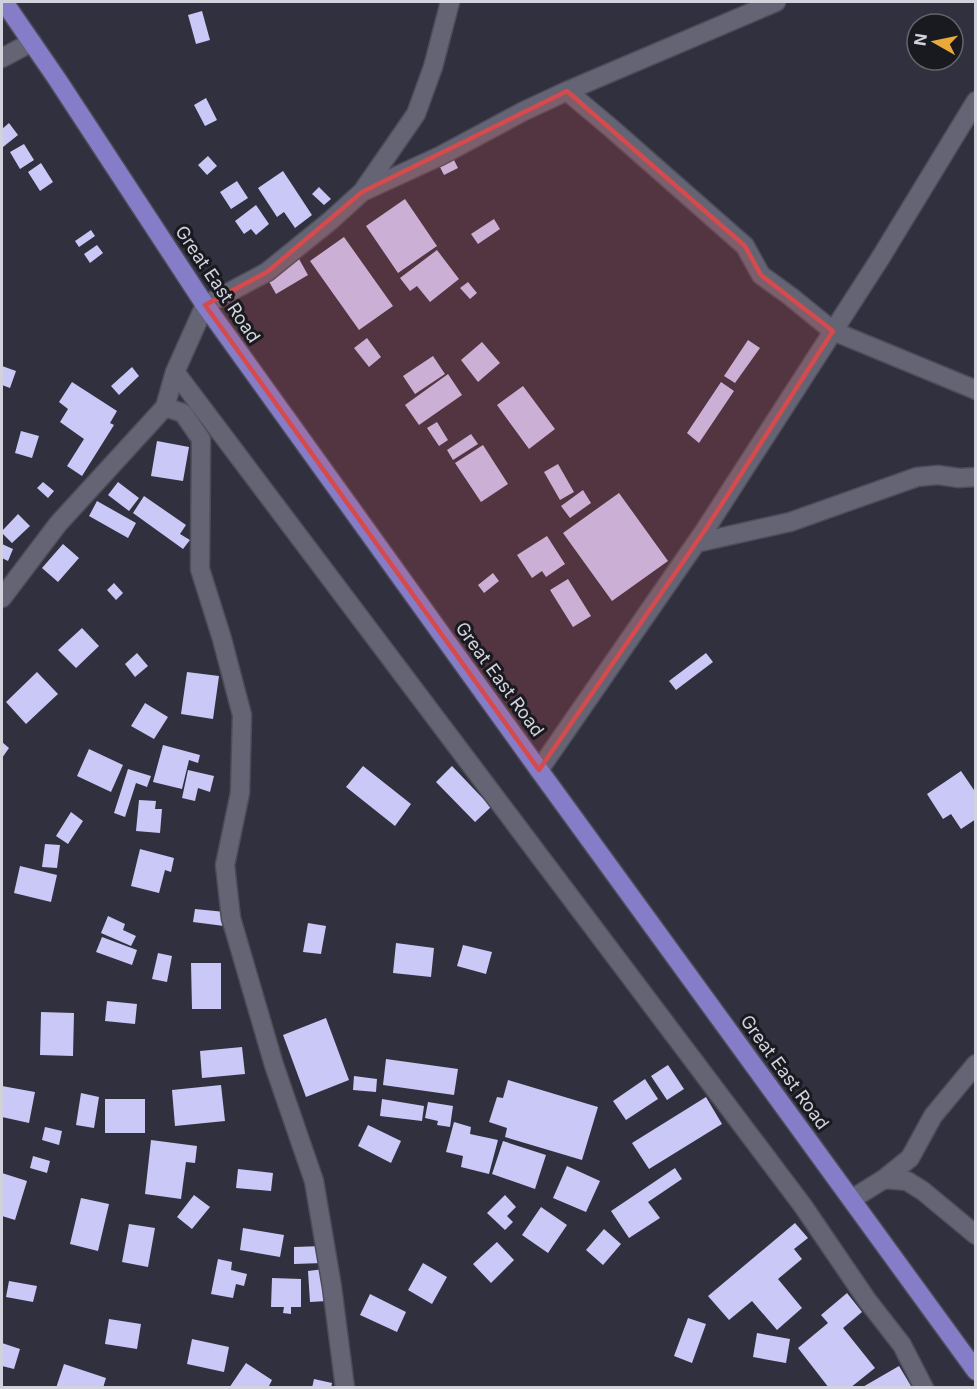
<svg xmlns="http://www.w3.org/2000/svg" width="977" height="1389" font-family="Inter,sans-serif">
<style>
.building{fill:#cac8f7}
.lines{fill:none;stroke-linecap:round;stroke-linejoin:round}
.minor-casing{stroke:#4d4c59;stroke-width:21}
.highway-casing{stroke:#4d4c59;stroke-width:21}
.minor{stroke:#646475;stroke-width:18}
.highway{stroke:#857dc8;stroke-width:18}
.marked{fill:#d54a4c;fill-opacity:0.2;stroke:#d54a4c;stroke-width:4.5;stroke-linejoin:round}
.labels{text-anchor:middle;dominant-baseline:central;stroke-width:6;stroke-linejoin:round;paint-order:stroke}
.street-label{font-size:18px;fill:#d2d2dc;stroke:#191920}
</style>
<rect width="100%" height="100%" fill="#31303f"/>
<path class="building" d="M202,11L210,40L196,44L188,15Z
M206,98L217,120L205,126L194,105Z
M9,123L18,135L3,147L2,144V129Z
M24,144L34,160L20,169L10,152Z
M451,154L458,168L444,175L437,161Z
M208,156L217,166L207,175L198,165Z
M41,163L53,182L40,191L28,172Z
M283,171L312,215L295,228L284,212L277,217L258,188Z
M237,181L248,198L231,209L220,192Z
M319,187L331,199L324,205L312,194Z
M405,199L437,246L398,273L366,226Z
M256,205L269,224L256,235L251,229L244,234L235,221Z
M494,219L500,229L478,244L471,234Z
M91,230L95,236L79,247L75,241Z
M344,237L393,306L359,330L310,261Z
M97,245L103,253L90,263L84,254Z
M437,250L459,279L430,302L417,286L410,291L400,278Z
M299,259L308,275L276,294L267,278Z
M468,282L477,293L470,299L460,288Z
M367,338L381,357L369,367L354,348Z
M748,340L760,348L735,383L724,376Z
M482,342L500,363L478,382L461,360Z
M433,356L445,374L415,394L403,376Z
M2,366L16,371L10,388L2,385Z
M132,367L139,376L119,395L111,386Z
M448,374L462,395L419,425L405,405Z
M72,382L117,411L110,423L114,425L82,476L67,466L84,439L60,422L68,409L59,402Z
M721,382L734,391L699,443L687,433Z
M523,386L555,429L529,449L497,405Z
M437,422L448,440L439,446L427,428Z
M21,431L39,436L32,458L15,453Z
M471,434L478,444L453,460L447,450Z
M157,441L189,447L183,481L151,476Z
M483,445L508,484L481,502L455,463Z
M558,464L574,492L560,500L544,472Z
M43,482L54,491L48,498L37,488Z
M118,482L139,498L129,511L108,495Z
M583,490L591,503L570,518L561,506Z
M619,493L668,561L612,601L563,533Z
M144,496L186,525L180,534L190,540L183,549L133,513Z
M97,501L136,523L128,538L89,516Z
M18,514L30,526L12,543L2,533V531Z
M547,536L565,564L546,577L542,571L532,578L517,555Z
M2,544L13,549L8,561L2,558Z
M63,544L79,558L58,582L42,568Z
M493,573L499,581L484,593L478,585Z
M568,579L591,616L573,627L550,590Z
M114,583L123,593L116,600L107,590Z
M82,628L99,646L76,668L58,650Z
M137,653L148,666L135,677L125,664Z
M706,653L713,662L676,690L669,681Z
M37,672L58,694L26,724L6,702Z
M187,672L219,676L213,719L181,714Z
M145,703L168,717L154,739L131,726Z
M2,742L9,748L2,758Z
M163,745L200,755L198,763L189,760L182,789L153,782Z
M89,749L123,765L111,792L77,776Z
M363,766L411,804L395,826L346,787Z
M452,766L491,807L475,822L436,782Z
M128,769L151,776L147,787L136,783L125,817L114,813Z
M188,770L214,776L210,792L198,788L195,801L182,798Z
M961,771L976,793V819L961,829L951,814L943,819L927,794Z
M139,800L156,801L155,809H162L160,833L136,831Z
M71,812L83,821L68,844L56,836Z
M45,844L60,845L57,868L42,867Z
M140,849L174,858L171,872L165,870L159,893L131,886Z
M20,866L57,875L51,902L14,893Z
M195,909L225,912L224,926L193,922Z
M108,916L125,924L123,930L136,936L131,946L101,933Z
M308,923L326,926L321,954L303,952Z
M102,937L137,950L132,965L96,952Z
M396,943L434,948L431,977L393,973Z
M463,945L492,952L486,974L457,966Z
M158,953L172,956L167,982L152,979Z
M191,963H221V1009H192Z
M107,1001L137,1004L135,1024L105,1021Z
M41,1012L74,1013L73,1056L40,1055Z
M326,1018L349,1080L306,1097L283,1035Z
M242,1047L245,1074L202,1078L200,1051Z
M386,1059L458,1069L454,1095L383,1085Z
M668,1065L684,1089L667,1100L651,1076Z
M354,1076L377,1079L376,1092L353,1090Z
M645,1079L658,1099L626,1120L613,1101Z
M508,1080L598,1107L582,1160L505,1137L507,1128L489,1122L497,1097L503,1098Z
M221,1085L225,1121L175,1126L172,1090Z
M2,1086L35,1092L29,1123L2,1117Z
M81,1093L99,1097L94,1128L76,1125Z
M706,1097L722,1124L649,1169L632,1143Z
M105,1099H145V1133H105Z
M382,1099L424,1106L422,1121L380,1116Z
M428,1102L453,1106L450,1127L437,1125L438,1121L425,1118Z
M454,1122L471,1127L470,1134L498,1140L489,1174L461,1167L463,1156L446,1152Z
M368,1125L401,1141L391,1163L358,1146Z
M45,1127L62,1131L59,1145L42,1140Z
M151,1140L197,1146L195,1163L186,1162L181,1199L145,1194Z
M503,1141L546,1155L535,1189L492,1174Z
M33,1156L50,1161L47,1173L30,1168Z
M567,1166L600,1181L586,1212L553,1198Z
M675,1168L682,1179L648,1202L660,1218L629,1238L611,1211Z
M238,1169L273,1173L271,1191L236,1188Z
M2,1173L27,1181L15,1220L2,1216Z
M194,1195L210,1207L192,1229L177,1217Z
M505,1195L516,1207L507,1216L513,1222L505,1230L487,1213Z
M81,1198L109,1204L98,1251L70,1244Z
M541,1207L567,1225L548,1253L522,1235Z
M795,1223L808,1238L794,1249L802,1259L778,1279L802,1308L777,1330L752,1301L729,1320L708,1296Z
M129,1224L155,1228L148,1267L122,1262Z
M243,1228L284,1235L280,1257L240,1250Z
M604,1229L621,1244L603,1265L586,1250Z
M497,1242L514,1260L491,1283L473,1264Z
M323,1246V1263L294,1264V1247Z
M218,1259L232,1262L231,1270L247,1274L244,1286L236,1284L233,1298L211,1294Z
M423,1263L447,1277L432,1304L408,1290Z
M324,1269L327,1301L310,1302L308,1271Z
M272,1278L301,1279V1307H291V1314L283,1313L284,1307H271Z
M9,1281L37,1286L33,1302L6,1297Z
M847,1293L862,1312L843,1328L875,1368L850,1388H829L798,1348L828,1323L821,1315Z
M370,1294L406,1312L397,1332L360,1315Z
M688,1318L706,1324L692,1363L674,1356Z
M109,1319L141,1324L137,1349L105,1344Z
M757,1333L790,1339L786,1363L753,1357Z
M192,1339L229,1347L224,1372L187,1364Z
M2,1343L20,1349L14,1369L2,1366Z
M246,1363L272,1380L268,1388H229Z
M64,1364L106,1378L103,1388H56Z
M899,1366L911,1386L908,1388H861Z
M314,1379L332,1383L331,1388H312Z"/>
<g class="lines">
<defs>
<path id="minor" d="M2,58L32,42
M567,91L611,128L745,246L761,275L790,296L833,331L976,390
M364,191L440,156L524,111L567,91L776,2
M175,372L803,1206L867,1300L902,1345L924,1388
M165,407L183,413L201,439L200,569L222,639L242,715L240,793L225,865L231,918L274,1065L314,1181L332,1287L345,1388
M696,543L790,522L917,477L938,475L959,478L976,477
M2,598L58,524L165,407L175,372L205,305L267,272L330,221L362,192L416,114L433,67L450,2
M539,770L705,530L881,257L976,101
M884,1179L910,1158L933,1116L976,1064
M852,1199L884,1179L907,1181L923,1191L976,1235"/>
<path id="highway" d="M4,2L57,79L205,305L539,770L976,1371"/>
</defs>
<use href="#minor" class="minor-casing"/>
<use href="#highway" class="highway-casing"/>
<use href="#minor" class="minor"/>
<use href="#highway" class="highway"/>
</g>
<path class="marked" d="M567,91L745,246L761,275L833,331L705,530L539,770L205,305L267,272L362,192Z"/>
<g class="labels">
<g class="street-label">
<text transform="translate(218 284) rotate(56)">Great East Road</text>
<text transform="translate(500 679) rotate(54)">Great East Road</text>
<text transform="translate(785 1072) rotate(54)">Great East Road</text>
</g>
</g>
<rect width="977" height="1389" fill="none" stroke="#d2d2dc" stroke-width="6"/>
<g transform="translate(935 42) rotate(279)"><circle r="28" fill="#191920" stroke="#63636b" stroke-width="1.5"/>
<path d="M0-4.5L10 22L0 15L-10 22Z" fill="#eaaa39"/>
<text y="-9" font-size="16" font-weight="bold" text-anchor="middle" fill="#d2d2dc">N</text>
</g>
</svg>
